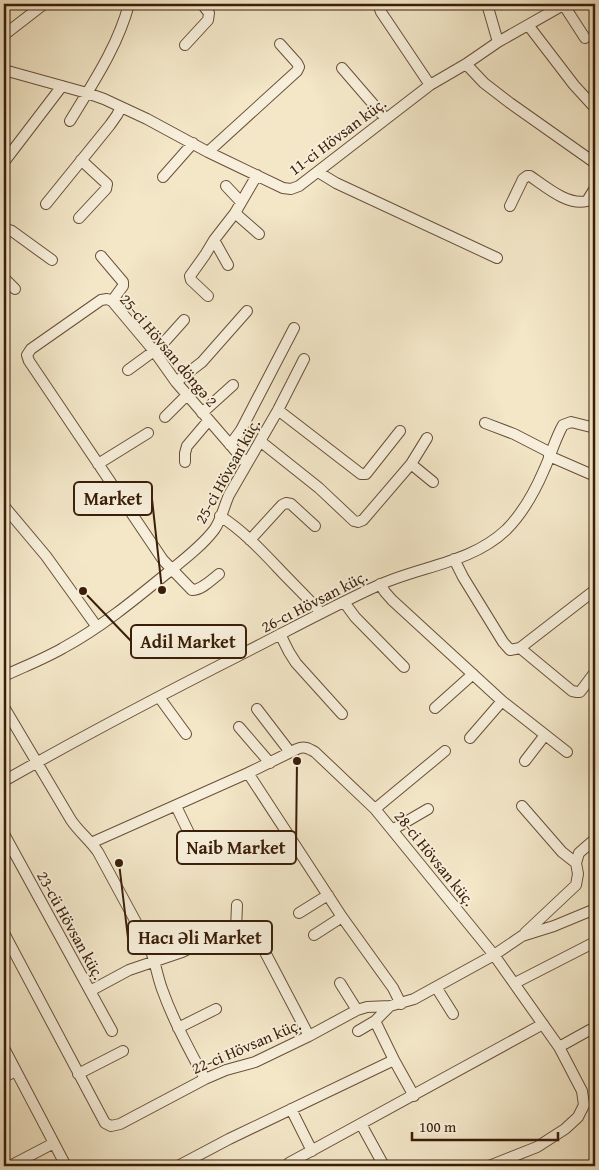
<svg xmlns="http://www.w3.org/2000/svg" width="599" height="1170" font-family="'Gentium Book Plus',serif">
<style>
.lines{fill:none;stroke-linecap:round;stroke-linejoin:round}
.street-casing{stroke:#685039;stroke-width:12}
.street{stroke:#f7efdb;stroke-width:10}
.labels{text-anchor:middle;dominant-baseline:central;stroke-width:4;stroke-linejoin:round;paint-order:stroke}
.street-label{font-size:16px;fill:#3a1e09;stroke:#f7efdb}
.leader{fill:none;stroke:#3a1e09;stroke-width:2}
.callout-dot{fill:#3a1e09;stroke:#f7efdb;stroke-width:2}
.callout{fill:#f7efdb;stroke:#3a1e09;stroke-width:2}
.callout-label{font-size:18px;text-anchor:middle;font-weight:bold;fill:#3a1e09}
</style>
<rect width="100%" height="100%" fill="#f3e7c8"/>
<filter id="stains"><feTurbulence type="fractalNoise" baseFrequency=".004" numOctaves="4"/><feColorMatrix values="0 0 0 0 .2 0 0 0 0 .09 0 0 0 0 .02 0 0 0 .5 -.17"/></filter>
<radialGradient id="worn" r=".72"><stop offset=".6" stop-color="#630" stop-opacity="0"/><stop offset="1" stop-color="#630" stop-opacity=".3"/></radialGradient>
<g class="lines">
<defs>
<path id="street" d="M378,4L381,12L430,85
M487,4L498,42
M563,4L585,38
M528,25L574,85L595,108
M4,35L44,4
M185,45L208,20L209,13L202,4
M466,64L484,83L510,103L595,163
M342,68L386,119
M4,70L87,93L104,99L147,119L208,152L283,188L291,189L299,186L430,85L466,64L498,42L565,4
M70,121C93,83 118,46 129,4
M208,152L297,71L299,67L297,63L280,44
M4,162L62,86
M318,172L336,183L497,258
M163,177L193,143
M226,186L241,202
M46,204L110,125L117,115L121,107
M510,206L523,179L527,176H530C546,187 568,206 587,201L595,188
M235,213L259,234
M79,218L106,189L107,184L81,160
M4,232L9,230L12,231L52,260
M214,240L228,265
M101,256L123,282V286L112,301
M4,278L15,289
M208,296L191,280L190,276L205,255L214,240L235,213L257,175
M128,370L154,351L167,339L184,320
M176,382L202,362L247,311
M278,410L361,474H366L400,431
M202,413L233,385
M165,417L187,395
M485,423L514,434L551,453
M260,441L319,488L354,521L358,522L363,520L411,464L427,438
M230,445L241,430L294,328
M549,456L595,476
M185,462V453L187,446L209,420
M98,464L148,433
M411,464L433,482
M4,506L46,556L97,627
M220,516C242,530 260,549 278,568C292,583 307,597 321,613
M250,540L282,505L286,503L291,504L315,526
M454,559L463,577L503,642L510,650L520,648L595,590
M219,574C211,580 202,590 192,590L163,560L29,361L27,355L31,349L101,300L107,299L112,301L154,351L176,382L246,463
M380,584L385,592L392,600L502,701L567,752
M344,602L355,617L404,667
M280,634L289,652L296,663L342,714
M520,648L572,691L577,692H580L595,672
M4,676C23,667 44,659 63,648C100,628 133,601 166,574C182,561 201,547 214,530C221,521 224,506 229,495L278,410L304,359
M159,697L186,734
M4,707L71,820C79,832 90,840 98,852L150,948C155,961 157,975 162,989C173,1020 189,1049 205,1079
M435,708L473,674
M257,709L290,752
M239,727L270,763
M470,738L502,701
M525,761L545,735
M248,773L342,917L393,988L401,1004
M4,781C83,736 163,694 244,653C289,630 333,606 379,585C421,566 471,563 506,530C522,514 535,491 544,470C551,455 555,439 563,425L571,422L595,428
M176,806L189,833
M522,806L562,852L576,863
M375,809L445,751
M392,830L428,809
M4,834L112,1031
M91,843L248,773L297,749C304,746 308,748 315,752L375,809L494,955L559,1047L582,1091L584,1105L578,1117L565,1129L537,1147L489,1166
M299,913L328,895
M236,929L237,905
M4,933L105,1123L111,1126L120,1124L205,1079L226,1070L255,1062L309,1036L357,1010L367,1007L390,1006L414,999L494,955L522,936L554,926L595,909
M525,933L576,885L578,874L576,863L579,853L595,839
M314,935L342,917
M340,983L357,1010
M515,983L595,942
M436,987L453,1014
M90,991L129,970L182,952L224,932L242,928L249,930L256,935L309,1036
M375,1021L394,1060L414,1096
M178,1028L216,1009
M358,1031L375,1021L390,1006
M559,1047L595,1027
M4,1048L66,1166
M78,1074L123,1051
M4,1077L16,1071
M291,1109L312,1151
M361,1124L384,1166
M10,1166L54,1143
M178,1166L229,1139L394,1060
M287,1166L289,1163L543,1024"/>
</defs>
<use href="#street" class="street-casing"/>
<use href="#street" class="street"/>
</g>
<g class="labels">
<g class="street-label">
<text transform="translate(337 136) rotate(-37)">11-ci Hövsan küç.</text>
<text transform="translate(169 350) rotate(50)">25-ci Hövsan döngə 2</text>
<text transform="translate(227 471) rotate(-61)">25-ci Hövsan küç.</text>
<text transform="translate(314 601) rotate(-27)">26-cı Hövsan küç.</text>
<text transform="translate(435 858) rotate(51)">28-ci Hövsan küç.</text>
<text transform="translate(71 925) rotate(61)">23-cü Hövsan küç.</text>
<text transform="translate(246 1046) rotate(-23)">22-ci Hövsan küç.</text>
</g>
</g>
<path class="leader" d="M162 590L152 499M83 591L131 641M297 761L296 848M119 863L128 938"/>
<g class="callout-dot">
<circle cx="162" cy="590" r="5"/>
<circle cx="83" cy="591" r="5"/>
<circle cx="297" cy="761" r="5"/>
<circle cx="119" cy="863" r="5"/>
</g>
<g class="callout">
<rect x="74" y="482" width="78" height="33" rx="5"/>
<rect x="131" y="625" width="115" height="33" rx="5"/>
<rect x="177" y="831" width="119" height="33" rx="5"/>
<rect x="128" y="921" width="144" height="33" rx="5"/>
</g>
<g class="callout-label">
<text x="113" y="505">Market</text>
<text x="188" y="648">Adil Market</text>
<text x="236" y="854">Naib Market</text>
<text x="200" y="944">Hacı Əli Market</text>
</g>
<rect width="599" height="1170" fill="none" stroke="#f3e7c8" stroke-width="20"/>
<rect x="5" y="5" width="589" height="1160" fill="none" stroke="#3a1e09" stroke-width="2.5"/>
<rect x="10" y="10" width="579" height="1150" fill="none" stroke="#3a1e09"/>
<path d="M412 1132v8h146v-8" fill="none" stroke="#3a1e09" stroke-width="2.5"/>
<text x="419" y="1132" font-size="15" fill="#3a1e09" stroke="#f7efdb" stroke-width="4" paint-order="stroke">100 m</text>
<rect width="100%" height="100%" filter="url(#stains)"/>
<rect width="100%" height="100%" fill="url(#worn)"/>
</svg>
